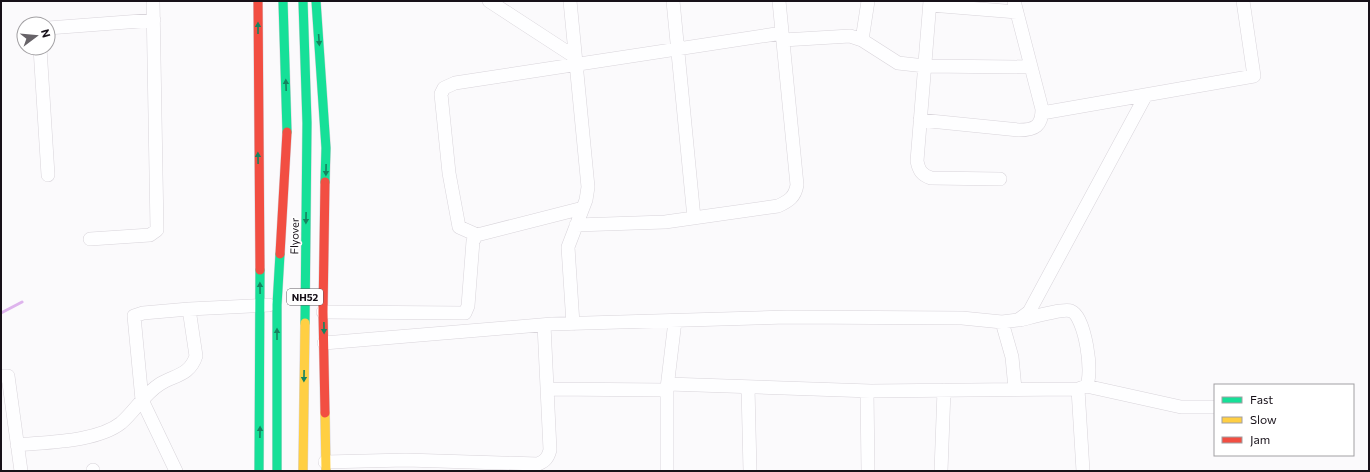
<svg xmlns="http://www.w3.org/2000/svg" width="1370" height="472" font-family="Commissioner,sans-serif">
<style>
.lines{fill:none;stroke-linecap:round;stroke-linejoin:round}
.stream{stroke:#deb4ed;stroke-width:3}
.street-casing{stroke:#d8d4da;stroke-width:14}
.fast-casing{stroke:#d8d4da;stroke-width:10}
.slow-casing{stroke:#d8d4da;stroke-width:10}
.jam-casing{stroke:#d8d4da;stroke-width:10}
.street{stroke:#fefeff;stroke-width:13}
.fast{stroke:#16e098;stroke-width:9}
.slow{stroke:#ffcf43;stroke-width:9}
.jam{stroke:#f24e42;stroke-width:9}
.oneway{fill:#16835f}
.labels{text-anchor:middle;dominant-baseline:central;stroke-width:3.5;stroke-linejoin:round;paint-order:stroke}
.shield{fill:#fff;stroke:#5d585e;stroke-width:1}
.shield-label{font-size:10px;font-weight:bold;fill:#171119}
.street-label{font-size:11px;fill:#171119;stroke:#fff}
</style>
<rect width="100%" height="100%" fill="#fbfafc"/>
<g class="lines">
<path class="stream" d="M1,313L22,302"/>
<defs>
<path id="street" d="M489,1L575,57
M570,1L588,187L586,200L568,247L573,324
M673,1L694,218
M930,1L917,161C919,171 922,175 931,178L1000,179
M930,5L1017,12
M48,28L154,20
M783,40L850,36L862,40L898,63L925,66L1031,67
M862,40L868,1
M40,48L48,175
M1042,113L1254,76L1243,1
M920,120L1019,130C1035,130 1042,126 1042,109L1014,1
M576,225L665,222L778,206C789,201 795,197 797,185L779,1
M477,235L459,227L449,173L441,94L444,88L455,83L782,33
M90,239L150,235L157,230L153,1
M323,312L465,313L468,306L473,241L477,235L583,208
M1002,322L1012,357L1015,389
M324,343L552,324L787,317L962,318L1002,322L1018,320L1029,312L1146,95
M1,376H8L21,471
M668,384L871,391L1078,389L1086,386C1094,375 1085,316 1071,311C1064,308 1029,318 1020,320
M1086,386L1181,407H1215
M748,387L750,471
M547,389L667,390
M1078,389L1083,471
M867,391L868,471
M17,445C46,442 97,442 121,423C135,411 144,394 160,384C175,375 190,375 196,356L189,309
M325,462L406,460L538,464C545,461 548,458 550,450L544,325
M93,470V471
M176,471L142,400L134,316L143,313L189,309L269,305
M667,471V388L675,321
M941,471L944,390"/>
<path id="fast" d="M283,1L287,132
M303,1L307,123L305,323
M316,1L326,148L325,182
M259,471L260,270
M277,471V305L280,254"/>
<path id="slow" d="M325,413L326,471
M303,471L305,323"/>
<path id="jam" d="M258,1L260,270
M280,254L287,132
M325,413L323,312L325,182"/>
</defs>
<use href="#street" class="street-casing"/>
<use href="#fast" class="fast-casing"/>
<use href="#slow" class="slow-casing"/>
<use href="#jam" class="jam-casing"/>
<use href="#street" class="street"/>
<use href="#fast" class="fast"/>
<use href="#slow" class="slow"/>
<use href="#jam" class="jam"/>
</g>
<defs><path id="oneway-solid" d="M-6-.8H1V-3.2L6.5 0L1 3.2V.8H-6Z"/></defs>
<g class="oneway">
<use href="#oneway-solid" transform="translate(258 28) rotate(-90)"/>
<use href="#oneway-solid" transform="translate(319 40) rotate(86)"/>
<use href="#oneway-solid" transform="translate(286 85) rotate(-92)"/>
<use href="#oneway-solid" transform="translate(258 158) rotate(-91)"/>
<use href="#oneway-solid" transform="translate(326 170) rotate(91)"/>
<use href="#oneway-solid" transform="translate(306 218) rotate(91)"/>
<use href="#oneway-solid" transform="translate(260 288) rotate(-91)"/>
<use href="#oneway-solid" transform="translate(324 328) rotate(89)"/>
<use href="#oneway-solid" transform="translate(277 334) rotate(-90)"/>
<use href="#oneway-solid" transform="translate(304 376) rotate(91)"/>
<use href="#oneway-solid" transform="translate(260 432) rotate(-89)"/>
</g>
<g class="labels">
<rect class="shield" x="287" y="289" width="36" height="16" rx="3"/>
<g class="shield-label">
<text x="305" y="297">NH52</text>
</g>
<g class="street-label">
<text transform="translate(294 236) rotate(-89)">Flyover</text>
</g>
</g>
<rect width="1370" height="472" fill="none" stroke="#171119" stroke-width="4"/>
<rect x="1214" y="384" width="140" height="72" fill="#ffffff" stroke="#a2a0a3"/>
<rect x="1222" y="397" width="20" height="6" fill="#16e098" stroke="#a2a0a3"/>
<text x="1250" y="404" font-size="12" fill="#171119">Fast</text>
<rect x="1222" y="417" width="20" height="6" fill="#ffcf43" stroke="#a2a0a3"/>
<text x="1250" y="424" font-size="12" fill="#171119">Slow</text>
<rect x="1222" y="437" width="20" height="6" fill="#f24e42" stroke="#a2a0a3"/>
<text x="1250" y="444" font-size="12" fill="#171119">Jam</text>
<g transform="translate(36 36) rotate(74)"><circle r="19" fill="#ffffff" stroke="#a2a0a3"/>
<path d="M0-3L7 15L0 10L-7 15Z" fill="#676368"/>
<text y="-6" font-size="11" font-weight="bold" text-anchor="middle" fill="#171119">N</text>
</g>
</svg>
